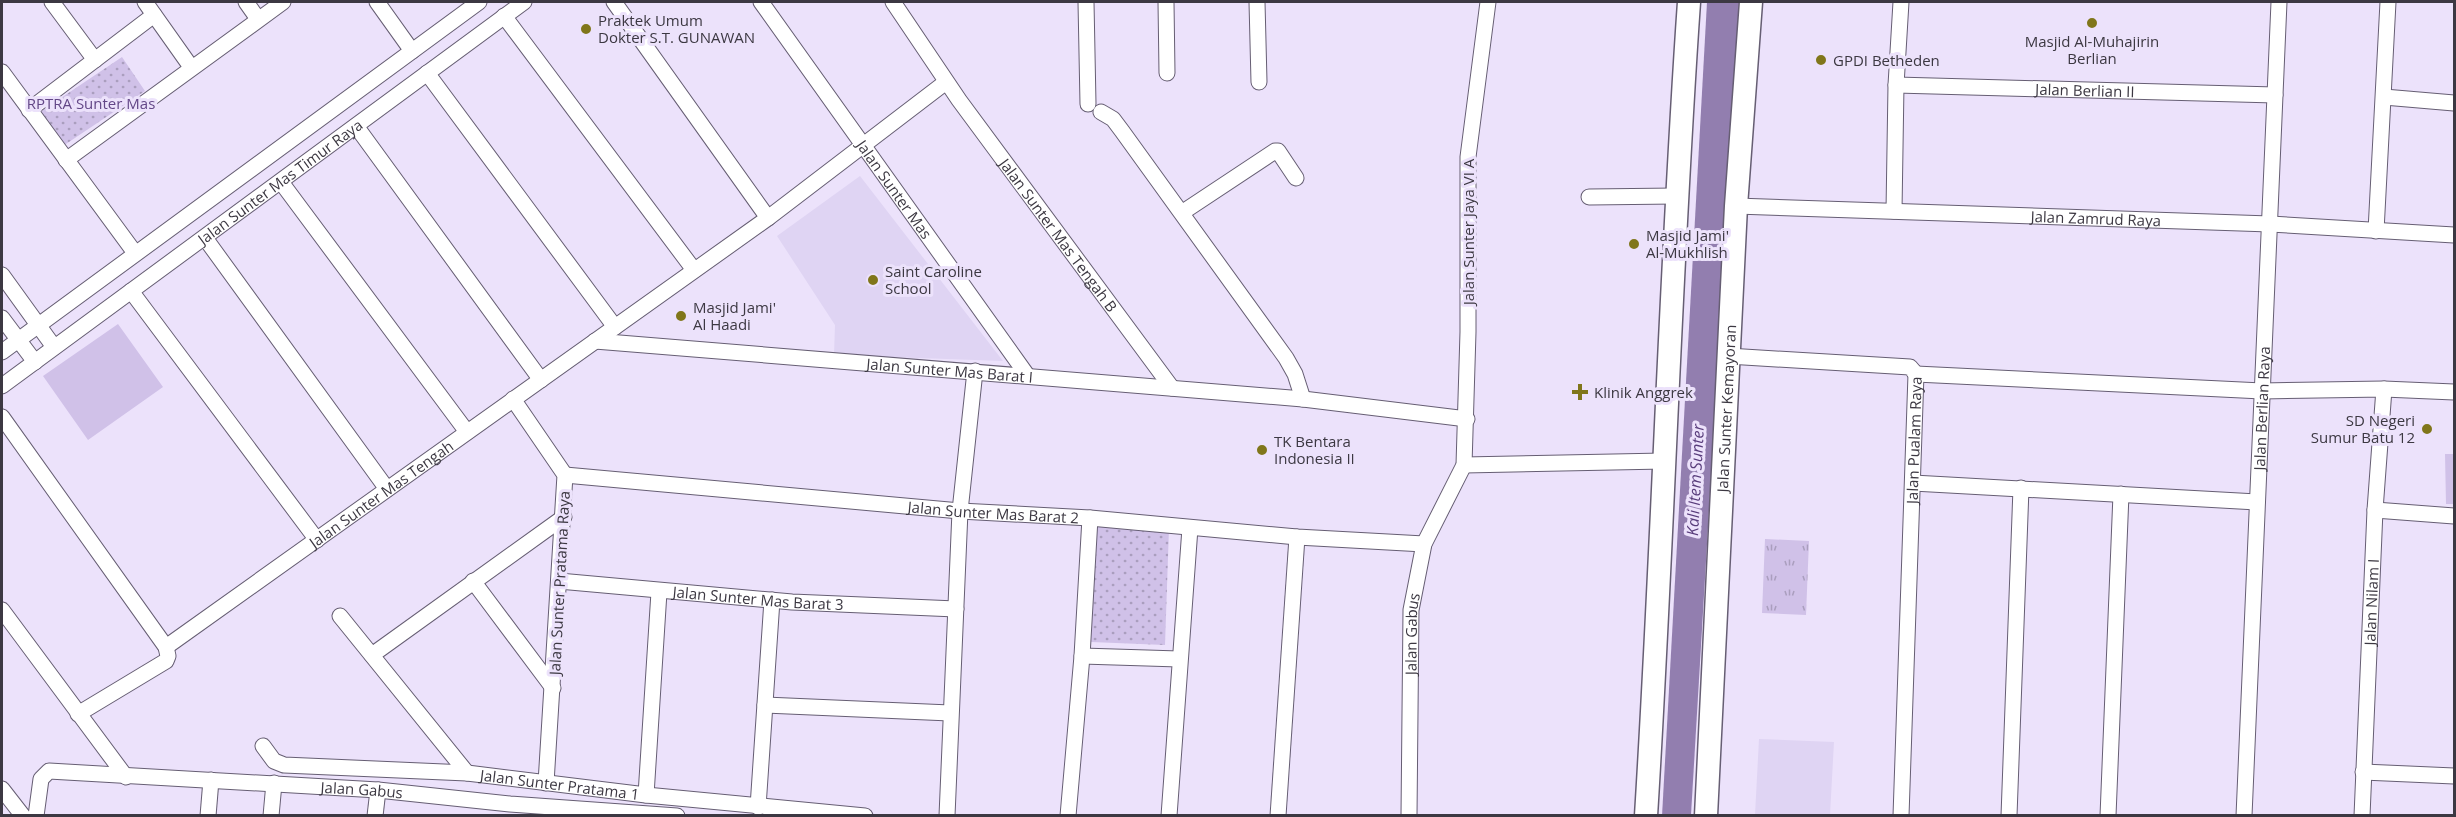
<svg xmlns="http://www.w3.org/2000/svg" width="2456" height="817" font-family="'Open Sans',sans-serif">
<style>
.built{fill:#dfd4f3}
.grass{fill:url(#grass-tufts)}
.park{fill:url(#park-dots)}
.pitch{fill:#d0c1e8}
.water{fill:#927eaf}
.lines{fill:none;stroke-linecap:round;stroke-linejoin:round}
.minor-casing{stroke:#665e73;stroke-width:17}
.secondary-casing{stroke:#665e73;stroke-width:25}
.minor{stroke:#fff;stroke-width:15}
.secondary{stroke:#fff;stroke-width:22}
.poi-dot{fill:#80761a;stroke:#ece2fb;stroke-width:2}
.labels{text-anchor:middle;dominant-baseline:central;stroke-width:6;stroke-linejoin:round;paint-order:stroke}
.poi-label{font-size:15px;fill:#3c3842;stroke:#ece2fb;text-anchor:start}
.street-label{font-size:15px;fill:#3c3842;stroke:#ece2fb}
.park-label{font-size:15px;fill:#634787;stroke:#ece2fb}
.water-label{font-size:16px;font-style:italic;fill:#583c7b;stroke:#ece2fb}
</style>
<defs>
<pattern id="grass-tufts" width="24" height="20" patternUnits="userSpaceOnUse" patternTransform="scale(1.5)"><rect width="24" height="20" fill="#d0c1e8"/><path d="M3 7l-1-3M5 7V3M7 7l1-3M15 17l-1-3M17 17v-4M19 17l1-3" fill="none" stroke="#aa9ebe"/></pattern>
<pattern id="park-dots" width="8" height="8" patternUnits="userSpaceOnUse" patternTransform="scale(1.5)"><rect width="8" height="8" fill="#d0c1e8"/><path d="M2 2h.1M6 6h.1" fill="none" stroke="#aa9ebe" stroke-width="1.8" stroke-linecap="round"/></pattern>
</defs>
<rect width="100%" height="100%" fill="#ece2fb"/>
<path class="built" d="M860,176L1003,361L834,355L835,325L777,236Z
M1759,739L1834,742L1830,815H1755Z"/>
<path class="grass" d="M1765,539L1809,541L1806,615L1762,613Z"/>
<path class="park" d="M122,57L145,91L60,148L37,114Z
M1096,525L1169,528L1165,645L1091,642Z"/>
<path class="pitch" d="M118,324L163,387L88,440L43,376Z
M2445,454H2454V504H2446Z"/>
<path class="water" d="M1707,2H1739L1691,815L1662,816Z"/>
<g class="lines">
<defs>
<g id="minor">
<path d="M52,2L95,60"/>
<path d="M145,2L191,67"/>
<path d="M246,2L258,19"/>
<path d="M377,2L412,51"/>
<path d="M614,2L768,218"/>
<path id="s1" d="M761,2L1027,375"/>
<path id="s2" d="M893,2L959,100L1172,388"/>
<path d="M1086,2L1088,104"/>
<path d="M1166,2L1167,73"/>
<path d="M1257,2L1259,82"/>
<path d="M504,16L694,270"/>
<path d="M2,72L135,253"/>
<path d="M427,73L615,327"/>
<path id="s3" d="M1896,85L2275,95"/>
<path d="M2384,97L2454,103"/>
<path d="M29,110L154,15"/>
<path d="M1101,112L1113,119L1122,131L1286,358L1295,374L1303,399"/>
<path d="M356,126L541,380"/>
<path d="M66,160L283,2"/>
<path d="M281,182L467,432"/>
<path d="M1589,197L1676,196"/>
<path id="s4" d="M1736,206L2270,224L2454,235"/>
<path d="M1894,211L1896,85L1901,2"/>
<path d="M1183,212L1275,151H1278L1296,178"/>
<path d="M2376,231L2388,2"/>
<path d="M205,238L387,489"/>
<path d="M2,275L54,347"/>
<path d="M131,291L317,540"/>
<path d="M2,318L35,362"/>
<path id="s5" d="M595,341L1303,399L1467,419"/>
<path d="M2,352L479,2"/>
<path d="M1728,356L1910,367L1916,374"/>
<path d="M1916,374L2262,391L2384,389L2454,392"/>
<path id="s6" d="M2,386L524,2"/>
<path d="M513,399L565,475L546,783"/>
<path d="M2,417L166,647L168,656L166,661L78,714"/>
<path d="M1464,465L1664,461"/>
<path id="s7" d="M565,475L960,511L1090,518L1297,537L1424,544"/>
<path d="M1913,483L2257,502"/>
<path d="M2375,510L2454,516"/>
<path d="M473,581L553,688"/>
<path id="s8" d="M559,581L792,602L956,609"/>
<path d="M2,610L126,777"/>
<path d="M340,616L467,773"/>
<path id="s9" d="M166,647L768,218L946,82"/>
<path d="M372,655L564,517"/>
<path d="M1082,656L1179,659"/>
<path d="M765,705L950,713"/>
<path id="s10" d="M263,746L274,761L284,765L467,773L646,795L865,816"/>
<path d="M2363,772L2454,776"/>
<path d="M2,789L23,816"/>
<path d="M646,795L659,592"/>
<path d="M758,807L772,600"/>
<path id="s11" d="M36,816L41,779L49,771L378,790L510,804L677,816"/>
<path d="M208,816L211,780"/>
<path d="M271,816L274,783"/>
<path d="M375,816L378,790"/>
<path d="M947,816L960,511L975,371"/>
<path d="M1068,816L1082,656L1090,518"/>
<path d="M1169,816L1190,528"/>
<path d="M1278,816L1297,537"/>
<path id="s12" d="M1409,816L1411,610L1424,544L1464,465L1468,332V157L1488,2"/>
<path id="s13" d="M1901,816L1916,374"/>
<path d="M2009,816L2021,488"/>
<path d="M2108,816L2121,494"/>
<path id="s14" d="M2244,816L2279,2"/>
<path id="s15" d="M2362,816L2375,510L2384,389"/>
</g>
<g id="secondary">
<path d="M1646,816C1663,544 1670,273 1689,2"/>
<path id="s16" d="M1706,816L1736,206L1751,2"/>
</g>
</defs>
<use href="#minor" class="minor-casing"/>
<use href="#secondary" class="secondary-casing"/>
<use href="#minor" class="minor"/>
<use href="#secondary" class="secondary"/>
</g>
<g class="poi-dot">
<circle cx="2092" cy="23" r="6"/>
<circle cx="586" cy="29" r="6"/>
<circle cx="1821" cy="60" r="6"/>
<circle cx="1634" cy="244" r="6"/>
<circle cx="873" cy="280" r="6"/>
<circle cx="681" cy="316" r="6"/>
<path d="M1577 383h6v6h6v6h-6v6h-6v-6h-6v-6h6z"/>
<circle cx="2427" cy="429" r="6"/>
<circle cx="1262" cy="450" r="6"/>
</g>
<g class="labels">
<g class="poi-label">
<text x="598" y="20">Praktek Umum<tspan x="598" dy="17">Dokter S.T. GUNAWAN</tspan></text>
<text x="2092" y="41" text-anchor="middle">Masjid Al-Muhajirin<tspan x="2092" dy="17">Berlian</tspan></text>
<text x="1833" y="60">GPDI Betheden</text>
<text x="1646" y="235">Masjid Jami'<tspan x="1646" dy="17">Al-Mukhlish</tspan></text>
<text x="885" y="271">Saint Caroline<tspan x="885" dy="17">School</tspan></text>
<text x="693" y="307">Masjid Jami'<tspan x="693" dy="17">Al Haadi</tspan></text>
<text x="1594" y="392">Klinik Anggrek</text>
<text x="2415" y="420" text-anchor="end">SD Negeri<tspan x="2415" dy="17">Sumur Batu 12</tspan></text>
<text x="1274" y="441">TK Bentara<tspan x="1274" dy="17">Indonesia II</tspan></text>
</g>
<g class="street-label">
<text stroke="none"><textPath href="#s3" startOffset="189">Jalan Berlian II</textPath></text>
<text stroke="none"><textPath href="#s6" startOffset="345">Jalan Sunter Mas Timur Raya</textPath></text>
<text stroke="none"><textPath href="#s1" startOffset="230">Jalan Sunter Mas</textPath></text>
<text stroke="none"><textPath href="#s4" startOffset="360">Jalan Zamrud Raya</textPath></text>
<text transform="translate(1468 232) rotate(-90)">Jalan Sunter Jaya VI A</text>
<text stroke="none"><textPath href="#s2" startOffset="286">Jalan Sunter Mas Tengah B</textPath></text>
<text stroke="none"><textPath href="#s5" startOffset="356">Jalan Sunter Mas Barat I</textPath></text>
<text stroke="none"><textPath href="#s16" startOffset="408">Jalan Sunter Kemayoran</textPath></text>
<text stroke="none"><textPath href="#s14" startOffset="408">Jalan Berlian Raya</textPath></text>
<text stroke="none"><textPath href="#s13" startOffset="376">Jalan Pualam Raya</textPath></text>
<text stroke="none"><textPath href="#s9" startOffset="264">Jalan Sunter Mas Tengah</textPath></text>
<text stroke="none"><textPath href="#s7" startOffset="430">Jalan Sunter Mas Barat 2</textPath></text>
<text transform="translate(559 583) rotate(-87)">Jalan Sunter Pratama Raya</text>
<text stroke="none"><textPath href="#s8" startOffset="200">Jalan Sunter Mas Barat 3</textPath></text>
<text stroke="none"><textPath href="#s15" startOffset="214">Jalan Nilam I</textPath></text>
<text stroke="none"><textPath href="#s12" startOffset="182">Jalan Gabus</textPath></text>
<text stroke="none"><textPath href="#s10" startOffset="306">Jalan Sunter Pratama 1</textPath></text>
<text stroke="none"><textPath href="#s11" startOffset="362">Jalan Gabus</textPath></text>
</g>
<g class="park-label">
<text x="91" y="103">RPTRA Sunter Mas</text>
</g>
<g class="water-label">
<text transform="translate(1695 480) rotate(-87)">Kali Item Sunter</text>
</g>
</g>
<rect width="2456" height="817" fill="none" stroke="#3c3842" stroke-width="6"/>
</svg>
